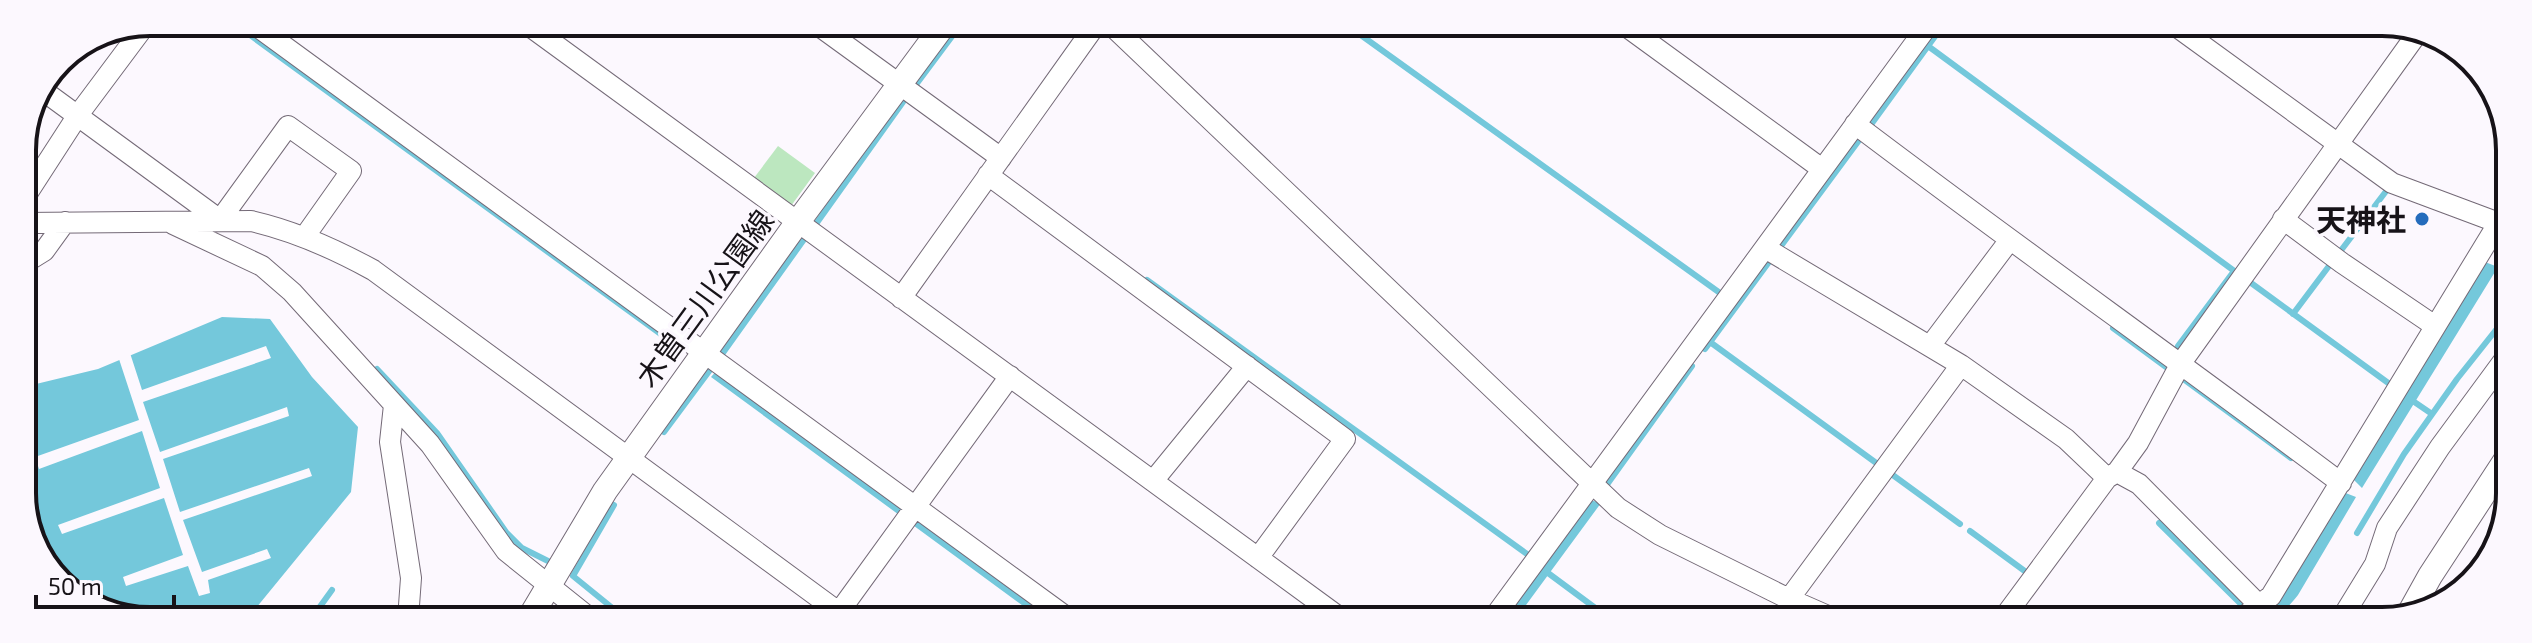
<svg xmlns="http://www.w3.org/2000/svg" width="2532" height="643" font-family="'Exo 2','Noto Sans JP',sans-serif">
<style>
.green{fill:#bce7bf}
.water{fill:#74c8db}
.pier{fill:#fcf8fe}
.lines{fill:none;stroke-linecap:round;stroke-linejoin:round}
.stream{stroke:#74c8db;stroke-width:6}
.minor-casing{stroke:#746a77;stroke-width:22}
.major-casing{stroke:#746a77;stroke-width:26}
.minor{stroke:#fff;stroke-width:20}
.major{stroke:#fff;stroke-width:24}
.poi-dot{fill:#246cbc;stroke:#fcf8fe;stroke-width:3}
.labels{text-anchor:middle;dominant-baseline:central;stroke-width:7;stroke-linejoin:round;paint-order:stroke}
.poi-label{font-size:30px;font-weight:bold;fill:#171318;stroke:#fcf8fe;text-anchor:end}
.street-label{font-size:30px;fill:#171318;stroke:#fcf8fe}
.rim{fill:none;stroke:#171318;stroke-width:4}
</style>
<rect width="100%" height="100%" fill="#fcf8fe"/>
<path class="green" d="M778,146L815,173L791,206L754,178Z"/>
<path class="water" d="M227,22H245L676,339L672,346Z
M2485,262L2498,267L2362,488L2352,478Z
M222,317L270,319L312,377L358,427L351,492L247,619L131,618L48,561L25,518L24,406L36,384L98,369Z
M718,369L1058,619H1041L711,377Z
M2343,492L2356,497L2298,595C2282,615 2274,621 2250,621Z
M1590,500L1601,503L1515,620H1502Z"/>
<path class="pier" d="M266,346L271,358L143,402L160,452L287,407L289,416L163,459L180,512L309,468L312,476L183,520L202,572L267,549L271,558L208,580L210,593L199,596L188,566L126,586L123,577L183,555L164,498L62,534L58,525L160,488L142,431L39,469L35,457L139,420L118,356L130,353L142,390Z"/>
<g class="lines">
<path class="stream" d="M799,23L813,33
M1344,23L1720,293
M1897,24L1912,35
M1928,46L2237,273
M915,86L962,23
M1870,126L1944,24
M816,224L903,102
M1781,246L1860,139
M2339,253L2387,190
M1147,280L1527,554
M2247,280L2391,385
M2293,314L2332,262
M2113,328L2166,367
M1710,342L1879,465
M2178,346L2234,271
M1705,349L1769,262
M720,357L805,238
M377,369L437,433L506,532L522,548L548,561
M2178,375L2291,458
M2410,399L2432,414
M664,432L710,370
M1890,473L1960,524
M1606,486L1692,366
M614,505L573,576L626,619
M2159,523L2243,606
M1970,531L2026,572
M2357,533L2404,454L2457,379L2507,316
M1544,570L1598,610
M1605,615L1612,620
M311,619L332,590"/>
<defs>
<path id="minor" d="M251,22L1069,619
M524,22L1343,620
M815,23L1001,158
M917,23L934,38
M1109,23L1618,508L1660,535L1789,599L1837,620
M1623,24L1822,169
M2173,24L2392,183L2499,223
M45,92L220,220L288,126L351,171L305,236
M1855,124C2016,246 2180,362 2341,483
M988,175L1345,439L1258,558
M23,200L78,115L146,24
M2283,219L2342,263L2435,326
M23,223L251,221C295,231 333,248 373,270L848,619
M173,224L262,266L292,292L430,444L506,551L591,619
M1765,248L1961,365L2066,439L2107,478L2117,472L2139,484L2259,605
M23,264L44,251L65,222
M901,298L1097,23
M1930,346L2009,241
M394,405L390,442L411,578L408,619
M2117,472L2138,443L2181,363L2419,31
M1153,481L1247,366
M1789,599L1961,365
M834,619L1010,376
M1492,620L1929,24
M2002,620L2107,478
M2238,621L2271,596L2507,209
M2340,621L2375,564L2387,528L2440,447L2507,356"/>
<path id="major" d="M2410,612L2430,576L2507,458
M529,619L605,491L797,223L945,23"/>
</defs>
<use href="#minor" class="minor-casing"/>
<use href="#major" class="major-casing"/>
<use href="#minor" class="minor"/>
<use href="#major" class="major"/>
</g>
<circle class="poi-dot" cx="2422" cy="219" r="8"/>
<g class="labels">
<g class="poi-label">
<text x="2406" y="219">天神社</text>
</g>
<g class="street-label">
<text transform="translate(704 298) rotate(-54)">木曽三川公園線</text>
</g>
</g>
<path d="M0 0H2532V643H0ZM150 36H2382A114 114 0 0 1 2496 150V493A114 114 0 0 1 2382 607H150A114 114 0 0 1 36 493V150A114 114 0 0 1 150 36Z" fill="#fcf8fe" fill-rule="evenodd"/>
<path class="rim" d="M150 36H2382A114 114 0 0 1 2496 150V493A114 114 0 0 1 2382 607H150A114 114 0 0 1 36 493V150A114 114 0 0 1 150 36Z"/>
<path d="M36 595v12h138v-12" fill="none" stroke="#171318" stroke-width="4"/>
<text x="48" y="595" font-size="24" fill="#171318" stroke="#fcf8fe" stroke-width="6" paint-order="stroke">50 m</text>
</svg>
